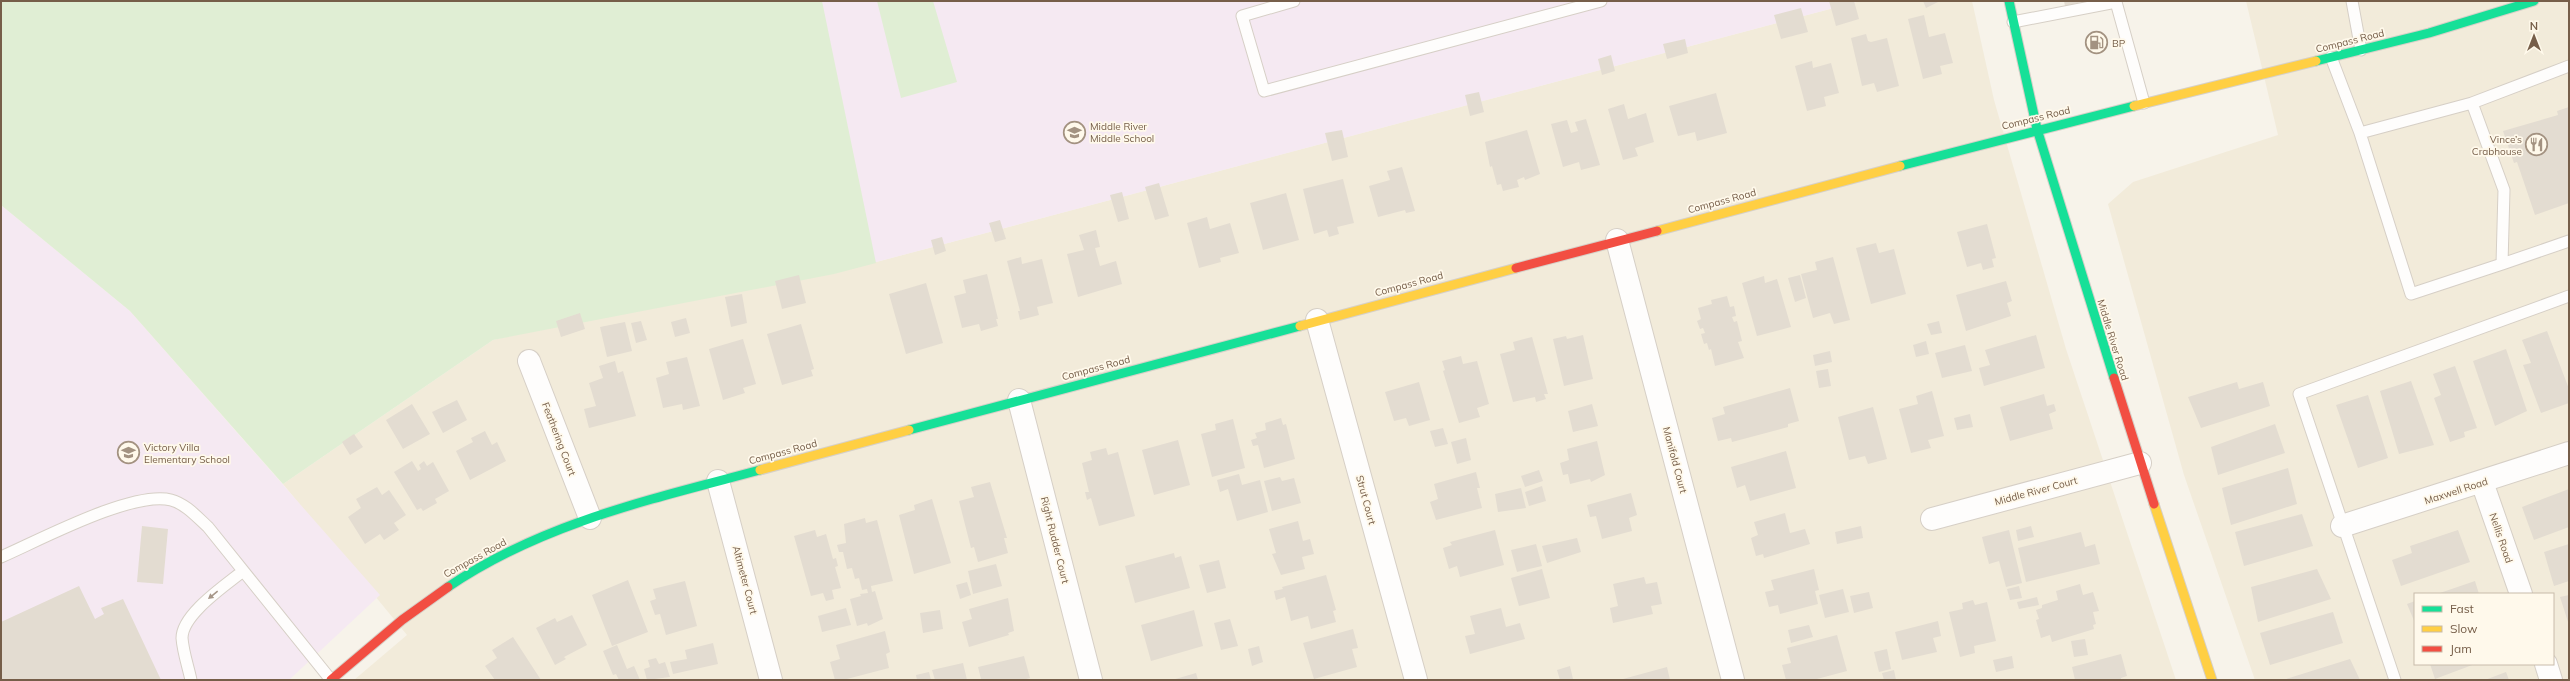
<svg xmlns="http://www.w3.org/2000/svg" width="2570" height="681" font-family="Mulish,sans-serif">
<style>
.residential{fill:#f2ebda;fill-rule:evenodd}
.education{fill:#f5e9f2}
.green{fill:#e0eed4}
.building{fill:#e3dcd1}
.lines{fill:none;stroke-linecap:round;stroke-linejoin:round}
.lane-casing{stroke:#d6cfc6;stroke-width:13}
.street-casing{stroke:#d6cfc6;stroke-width:24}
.fast-casing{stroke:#d6d0c8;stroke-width:11}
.slow-casing{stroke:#d6d0c8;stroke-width:11}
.jam-casing{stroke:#d6d0c8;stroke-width:11}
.lane{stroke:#fefdfc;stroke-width:11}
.street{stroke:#fefdfc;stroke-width:22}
.fast{stroke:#16e098;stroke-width:9}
.slow{stroke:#ffcf43;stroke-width:9}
.jam{stroke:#f24e42;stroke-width:9}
.oneway{fill:#a69688}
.labels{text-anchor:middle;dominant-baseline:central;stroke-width:3.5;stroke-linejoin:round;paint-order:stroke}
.street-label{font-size:10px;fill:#765e49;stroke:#fff9eb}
.poi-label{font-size:10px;fill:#765e49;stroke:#fff9eb;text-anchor:start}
</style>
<rect width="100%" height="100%" fill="#f7f3ea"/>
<path class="residential" d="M1860,1H1972L1994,100L2066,349L2176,680H354L407,635L283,484L493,340L595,316L831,274Z
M2246,1H2569V680H2255L2184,475L2108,204L2133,182L2278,135ZM2415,594H2553V664H2415Z"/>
<path class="education" d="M736,1H1860L831,274Z
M1,205L130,311L380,595L289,680H1Z"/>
<path class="green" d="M1,1H822L876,263L834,274L493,340L283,484L130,311L1,205Z
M877,1H933L957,82L901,98Z"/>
<path class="building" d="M1829,1H1854L1859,19L1836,26Z
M1923,1H1940L1926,8Z
M2064,1H2082V2L2065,6Z
M1801,8L1808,32L1781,39L1774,15Z
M1924,15L1929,37L1945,33L1953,63L1940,66L1942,74L1923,79L1908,19Z
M1866,34L1868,41L1871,42L1887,38L1899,86L1877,92L1874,83L1862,86L1851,38Z
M1685,39L1688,53L1667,59L1663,44Z
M1611,55L1615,71L1602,75L1598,59Z
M1812,61L1813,68L1831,63L1839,93L1824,97L1826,106L1807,111L1795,66Z
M1479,92L1484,112L1470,116L1465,95Z
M1716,93L1727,133L1697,141L1695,132L1678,136L1669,106Z
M1624,104L1628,119L1646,113L1654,142L1635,148L1638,156L1623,160L1608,109Z
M2569,107V203L2535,215L2517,162L2514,163L2503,131L2558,115L2557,111Z
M1586,119L1600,165L1581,170L1579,162L1563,167L1551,124L1567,120L1571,133L1578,131L1575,122Z
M1342,130L1348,157L1332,161L1325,133Z
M1527,130L1540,174L1525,180L1524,177L1517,180L1519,187L1503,191L1501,184L1497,185L1492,166L1490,167L1485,142Z
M1402,167L1415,211L1406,213L1405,210L1378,217L1369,186L1390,180L1387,171Z
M1343,179L1354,223L1337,227L1339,234L1329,237L1327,230L1314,234L1303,189Z
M1159,183L1169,216L1155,220L1145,187Z
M1122,192L1129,219L1118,222L1110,195Z
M1286,193L1299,240L1263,250L1250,203Z
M1207,217L1210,229L1230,223L1239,253L1220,258L1221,262L1199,268L1187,223Z
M1000,220L1006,239L995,242L989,223Z
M1987,224L1996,258L1992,259L1994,267L1983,270L1981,263L1967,267L1957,232Z
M1096,230L1100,247L1095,248L1100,266L1116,261L1122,284L1078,297L1067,254L1084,250L1079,235Z
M942,237L946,251L935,255L931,240Z
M1876,243L1879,253L1894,249L1906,294L1871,304L1856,248Z
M1021,257L1022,264L1042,259L1053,303L1037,307L1039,315L1020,320L1018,311H1020L1007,261Z
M1833,257L1850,320L1834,324L1830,313L1813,318L1801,274L1817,270L1815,262Z
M987,274L998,319H996L998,326L981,331L979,324L962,328L954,296L966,293L963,280Z
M799,275L806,303L782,309L775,281Z
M1800,275L1806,298L1795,302L1788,278Z
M1764,276L1765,283L1777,279L1791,327L1757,336L1742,283Z
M2006,281L2012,301L2007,303L2011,316L1966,331L1956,295Z
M926,283L943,343L906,354L889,294Z
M742,294L747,323L731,327L725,297Z
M1727,296L1730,307L1734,306L1736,316L1732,317L1734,322L1737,321L1742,341L1738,342L1744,358L1715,366L1711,349L1709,350L1707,343L1704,344L1701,334L1705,333L1703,328L1700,329L1697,321L1701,319L1698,308L1712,304L1711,300Z
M580,313L585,329L561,337L556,321Z
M686,318L690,333L675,337L671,322Z
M641,321L647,340L636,343L631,323Z
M1939,321L1942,333L1931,335L1927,324Z
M625,322L632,351L607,357L600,327Z
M801,324L814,369L811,370L813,376L782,385L767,334Z
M2547,331L2569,389V403L2541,413L2523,365L2531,363L2522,340Z
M1583,335L1593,379L1564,386L1553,339L1566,336L1567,339Z
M2036,335L2045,368L1984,386L1979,368L1990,365L1985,350Z
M1532,337L1548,394H1544L1546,399L1536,402L1535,397L1513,402L1500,354L1515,350L1513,342Z
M743,339L756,384L743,388L745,393L723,400L709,349Z
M1926,341L1929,354L1916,357L1913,345Z
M1965,345L1972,371L1942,378L1935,353Z
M2506,349L2527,411L2495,426L2473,361Z
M1830,351L1832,362L1815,366L1813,355Z
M1461,356L1463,364L1477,361L1489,404L1477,408L1480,417L1459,423L1443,371L1445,370L1442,361Z
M687,357L700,406L683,410L682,404L663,408L656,378L669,374L666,362Z
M615,361L618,373L623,371L636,416L589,428L584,409L596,406L589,383L603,378L599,366Z
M2455,366L2477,428L2464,432L2465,437L2450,442L2434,398L2441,395L2433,374Z
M1828,369L1831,386L1819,388L1816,371Z
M2411,381L2434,445L2399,454L2380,391Z
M1419,382L1430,420L1409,426L1406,418L1394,421L1385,392Z
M2237,382L2239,389L2263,382L2270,406L2201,428L2188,397Z
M1790,388L1799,421L1788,424V427L1732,442L1731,438L1718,441L1712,418L1725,414L1723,407Z
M1932,391L1944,436L1928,440L1931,448L1911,453L1899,409L1918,404L1916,396Z
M2044,394L2047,406L2054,404L2056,411L2049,414L2053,429L2010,441L2000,407Z
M2368,395L2388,458L2358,468L2336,405Z
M457,400L467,420L443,433L432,412Z
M412,404L430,434L403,449L386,420Z
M1592,404L1598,426L1573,432L1568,411Z
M1873,407L1887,459L1868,464L1865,456L1849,460L1838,417Z
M1970,414L1973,427L1957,430L1954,418Z
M1281,418L1283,425L1286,424L1295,459L1264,468L1258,445L1253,446L1251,440L1257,438L1255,433L1266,430L1265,423Z
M1233,419L1245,468L1212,477L1201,434L1216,430L1215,424Z
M2275,424L2285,453L2218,475L2211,447Z
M1443,428L1448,444L1435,447L1430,431Z
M485,431L492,445L497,442L506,461L470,480L456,451L473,442L471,438Z
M354,434L363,447L350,455L342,442Z
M1466,438L1471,460L1457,464L1451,442Z
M1178,440L1190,485L1154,495L1142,450Z
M1597,441L1605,475L1591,482L1590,479L1570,484L1568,474L1563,475L1560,463L1569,460L1567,449Z
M1106,448L1108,455L1118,452L1135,516L1099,526L1091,498L1087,500L1085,492H1089L1082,463L1092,460L1090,452Z
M1786,451L1796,488L1750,501L1745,485L1737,488L1731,467Z
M412,461L418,471L421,469L419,465L424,461L427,466L433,462L449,491L435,499L437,503L423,511L421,508L417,510L394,472Z
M2288,468L2297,504L2231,525L2222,488Z
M1539,470L1543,481L1525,487L1521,476Z
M1476,472L1480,488H1477L1482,508L1436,520L1430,502L1438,499L1434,484Z
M1239,474L1242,485L1260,480L1268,512L1237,521L1228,489L1220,492L1217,480Z
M1280,477L1282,481L1294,478L1301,503L1272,511L1264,481Z
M990,482L1007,538H1004L1008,553L978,562L974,547L971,548L959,501L974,497L971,487Z
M1542,486L1546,501L1529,506L1525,492Z
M377,487L382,495L389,490L406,515L394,523L399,530L384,540L380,534L365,544L348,517L361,508L356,499Z
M1521,488L1526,508L1498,512L1495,494Z
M2569,489V527L2534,540L2522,507Z
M1631,493L1637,515L1629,518L1632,531L1602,539L1596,516L1590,517L1587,505Z
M932,499L951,563L914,574L899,515L915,510L914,505Z
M1785,513L1790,533L1805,529L1810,544L1764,558L1763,554L1756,556L1751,538L1758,535L1754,522Z
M2302,514L2313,546L2244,566L2235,532Z
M865,518L866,523L877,520L893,581L871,586L872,592L875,591L883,619L868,626L867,623L857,626L850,599L861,596L860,594L868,593L867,589L862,590L859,578L855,579L852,568L847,569L843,552H839L837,545L846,543L844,524Z
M1298,521L1303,541L1310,539L1314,554L1302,557L1305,569L1281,575L1272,554L1276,553L1269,529Z
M142,526L168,529L163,584L137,582Z
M1861,526L1863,538L1837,544L1835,532Z
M2031,526L2034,537L2018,541L2016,530Z
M815,530L817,537L826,534L833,559L836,558L838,566L835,567L841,588L832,590L834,599L826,601L823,593L811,596L794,536Z
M1495,530L1504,565L1460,577L1457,566L1449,569L1443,548L1452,545L1450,542Z
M2009,530L2022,583L2006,587L1999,561L1989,564L1982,537Z
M2458,530L2470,562L2401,586L2392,560L2412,553L2410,546Z
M2081,532L2085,547L2095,544L2100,564L2026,582L2018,548Z
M1577,538L1581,552L1547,563L1542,546Z
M1536,544L1542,566L1517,572L1511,550Z
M2569,544V581L2554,586L2544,552Z
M1174,553L1175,558L1181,556L1190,588L1135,603L1125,566Z
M1219,560L1226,588L1207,593L1199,565Z
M996,564L1002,586L973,594L968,571Z
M1542,569L1550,598L1519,606L1511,578Z
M1814,569L1819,590L1815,591L1818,604L1780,614L1778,605L1769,607L1765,592L1774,590L1771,580Z
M2317,569L2331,599L2258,622L2251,587Z
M1326,575L1336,610L1333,611L1336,622L1311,629L1308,616L1291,621L1285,597L1276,600L1274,591L1283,589L1282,587Z
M1644,577L1646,584L1657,582L1662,604L1651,606L1653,614L1613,623L1610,608L1618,606L1613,584Z
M628,580L648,632L612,646L592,595Z
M685,581L697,626L666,635L660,614L655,615L650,601L656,599L653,589Z
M2475,581L2479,594H2437Z
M967,582L971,595L960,599L956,585Z
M2080,584L2083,595L2093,592L2099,611L2093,612L2096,624L2093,625L2094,629L2052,642L2050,635L2041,638L2036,620L2039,619L2036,610L2042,608V605L2058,600L2056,591Z
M79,586L95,619L104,614L101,608L123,599L161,680H1V622Z
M2019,586L2022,598L2010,600L2007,589Z
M1843,589L1849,612L1825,618L1819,595Z
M1869,592L1873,608L1854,613L1850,596Z
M2569,595V625L2560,597Z
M2037,597L2039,605L2019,609L2017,602Z
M1008,598L1014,631L1008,633L1009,635L969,647L962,622L972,619L969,609Z
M1973,600L1975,605L1987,602L1996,641L1974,646L1975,653L1960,657L1949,612L1963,609L1962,603Z
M2415,601V623L2407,604Z
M846,608L851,625L822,632L818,616Z
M1501,608L1506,627L1520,623L1525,639L1470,654L1465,636L1475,634L1470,616Z
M940,610L943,629L923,633L920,613Z
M1194,610L1203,646L1151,661L1141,625Z
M2333,612L2343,643L2270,665L2260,633Z
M572,615L587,645L564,657L566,659L555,665L536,628L555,618L557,622Z
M1230,619L1238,646L1221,650L1214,623Z
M1938,621L1941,636L1933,638L1937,652L1902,660L1895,632Z
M1809,625L1813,637L1791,643L1788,630Z
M1353,629L1358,648L1352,649L1357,667L1314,679L1303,643Z
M885,631L890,652L886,654L889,668L843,680H835L830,662L840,659L836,645Z
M1837,635L1847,671L1813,680H1786L1782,665L1791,663L1787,648Z
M513,637L541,680H495L485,666L497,658L492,650Z
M2085,639L2088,655L2074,657L2071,641Z
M713,643L718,664L673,674L670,662L687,659L685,650Z
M617,645L627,669L634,666L640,680H619L616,674L613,675L603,651Z
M1259,646L1263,662L1252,666L1248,649Z
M1887,649L1891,669L1879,672L1874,652Z
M2121,654L2127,676L2121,678V680H2075L2072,667Z
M1024,656L1030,678L1023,680H977L981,679L978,667Z
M2012,656L2014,668L1996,672L1993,660Z
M656,658L659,664L665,662L670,677L647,680L644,669L650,667L648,660Z
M2350,659L2360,680H2283Z
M963,663L967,680H935L932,670Z
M2430,664H2475L2435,679Z
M1570,666L1573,679L1560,680L1557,670Z
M1667,667L1670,680H1623V679Z
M1894,670L1896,680H1884L1882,673Z
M929,672L931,680H917L916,675Z
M2506,672L2509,680H2485Z
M1196,673L1198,680H1172Z"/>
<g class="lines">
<defs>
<path id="lane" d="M1294,1L1242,16L1264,91L1601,1
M2352,1L2361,50
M2013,22L2116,2L2144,103
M2331,57L2360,133L2411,294L2502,264L2504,190L2472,103L2360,133
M2472,103L2569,66
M2502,264L2569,241
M1,557C38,541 133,490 171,500C186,504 197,517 208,527L331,680
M191,680C188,666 183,652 182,638C182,614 226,585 243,571
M2395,680L2299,394L2569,296"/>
<path id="street" d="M1617,240L1733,680
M1317,320L1416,680
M529,361L590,518
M1019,400L1091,680
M718,481L771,680
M2482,482L2521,594
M1932,519L2140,463
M2342,526L2569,453
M2546,664L2551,680"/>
<path id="fast" d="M2009,1L2037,129L2114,378
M2316,61L2429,33L2534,1
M1900,166L2134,106
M909,430L1300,326
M448,587C542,523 652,499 760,470"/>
<path id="slow" d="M2134,106L2316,61
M1657,231L1900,166
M1300,326L1516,268
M760,470L909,430
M2154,504L2212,680"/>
<path id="jam" d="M1516,268L1657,231
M2114,378L2154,504
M331,680L402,620L448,587"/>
</defs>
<use href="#lane" class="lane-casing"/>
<use href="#street" class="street-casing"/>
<use href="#fast" class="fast-casing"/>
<use href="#slow" class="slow-casing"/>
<use href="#jam" class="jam-casing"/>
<use href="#lane" class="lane"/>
<use href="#street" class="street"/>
<use href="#fast" class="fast"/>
<use href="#slow" class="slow"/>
<use href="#jam" class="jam"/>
</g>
<defs><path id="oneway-solid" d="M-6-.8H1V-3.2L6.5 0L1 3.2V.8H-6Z"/></defs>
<use class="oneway" href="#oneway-solid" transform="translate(213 595) rotate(141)"/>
<defs>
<symbol id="fuel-ring" viewBox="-11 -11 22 22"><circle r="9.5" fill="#fff9eb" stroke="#a39281" stroke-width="1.5"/><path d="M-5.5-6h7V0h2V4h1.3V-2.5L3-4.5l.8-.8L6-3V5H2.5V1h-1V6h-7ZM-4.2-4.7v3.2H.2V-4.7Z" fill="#a39281"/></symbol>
<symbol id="school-ring" viewBox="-11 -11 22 22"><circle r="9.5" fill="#fff9eb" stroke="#a39281" stroke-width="1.5"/><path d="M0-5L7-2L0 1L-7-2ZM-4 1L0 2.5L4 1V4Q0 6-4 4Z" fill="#a39281"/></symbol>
<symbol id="restaurant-ring" viewBox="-11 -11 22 22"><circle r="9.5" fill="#fff9eb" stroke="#a39281" stroke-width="1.5"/><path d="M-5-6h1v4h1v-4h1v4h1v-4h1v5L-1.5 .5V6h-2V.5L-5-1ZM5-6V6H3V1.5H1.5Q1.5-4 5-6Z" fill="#a39281"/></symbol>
</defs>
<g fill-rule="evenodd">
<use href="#fuel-ring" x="2084" y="30" width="25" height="25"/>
<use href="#school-ring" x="1062" y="120" width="25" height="25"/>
<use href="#restaurant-ring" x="2524" y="132" width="25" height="25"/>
<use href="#school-ring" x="116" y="440" width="25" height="25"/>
</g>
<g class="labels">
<g class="street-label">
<text transform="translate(2350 41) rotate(-14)">Compass Road</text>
<text transform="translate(2036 118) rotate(-14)">Compass Road</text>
<text transform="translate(1722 201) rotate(-15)">Compass Road</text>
<text transform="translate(1409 284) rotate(-15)">Compass Road</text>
<text transform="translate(2113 340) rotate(73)">Middle River Road</text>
<text transform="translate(1096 368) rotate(-15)">Compass Road</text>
<text transform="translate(559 439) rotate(69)">Feathering Court</text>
<text transform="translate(783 452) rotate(-15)">Compass Road</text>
<text transform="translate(1675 460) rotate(75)">Manifold Court</text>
<text transform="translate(2036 491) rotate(-15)">Middle River Court</text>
<text transform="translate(2456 491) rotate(-18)">Maxwell Road</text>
<text transform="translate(1366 500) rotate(75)">Strut Court</text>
<text transform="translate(2501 538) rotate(71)">Nellis Road</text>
<text transform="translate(1055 540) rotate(76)">Right Rudder Court</text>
<text transform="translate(475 558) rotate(-29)">Compass Road</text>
<text transform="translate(745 580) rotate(75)">Altimeter Court</text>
</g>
<g class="poi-label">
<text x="2112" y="43">BP</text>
<text x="1090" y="126">Middle River<tspan x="1090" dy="12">Middle School</tspan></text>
<text x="2522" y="139" text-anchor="end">Vince’s<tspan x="2522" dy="12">Crabhouse</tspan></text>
<text x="144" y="447">Victory Villa<tspan x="144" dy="12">Elementary School</tspan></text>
</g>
</g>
<rect width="2570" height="681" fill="none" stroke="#765e49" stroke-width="4"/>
<rect x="2414" y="593" width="140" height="72" fill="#fff9eb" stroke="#c8bbaa"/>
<rect x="2422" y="606" width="20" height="6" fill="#16e098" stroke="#c8bbaa"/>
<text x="2450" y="613" font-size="12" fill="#765e49">Fast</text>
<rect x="2422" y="626" width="20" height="6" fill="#ffcf43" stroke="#c8bbaa"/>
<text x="2450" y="633" font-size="12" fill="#765e49">Slow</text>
<rect x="2422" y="646" width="20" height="6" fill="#f24e42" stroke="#c8bbaa"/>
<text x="2450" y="653" font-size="12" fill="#765e49">Jam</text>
<g transform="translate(2534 36)" stroke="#fff9eb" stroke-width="3" paint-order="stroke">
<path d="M0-3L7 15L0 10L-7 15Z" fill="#765e49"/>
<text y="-6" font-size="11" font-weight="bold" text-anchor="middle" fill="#765e49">N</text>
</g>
</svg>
